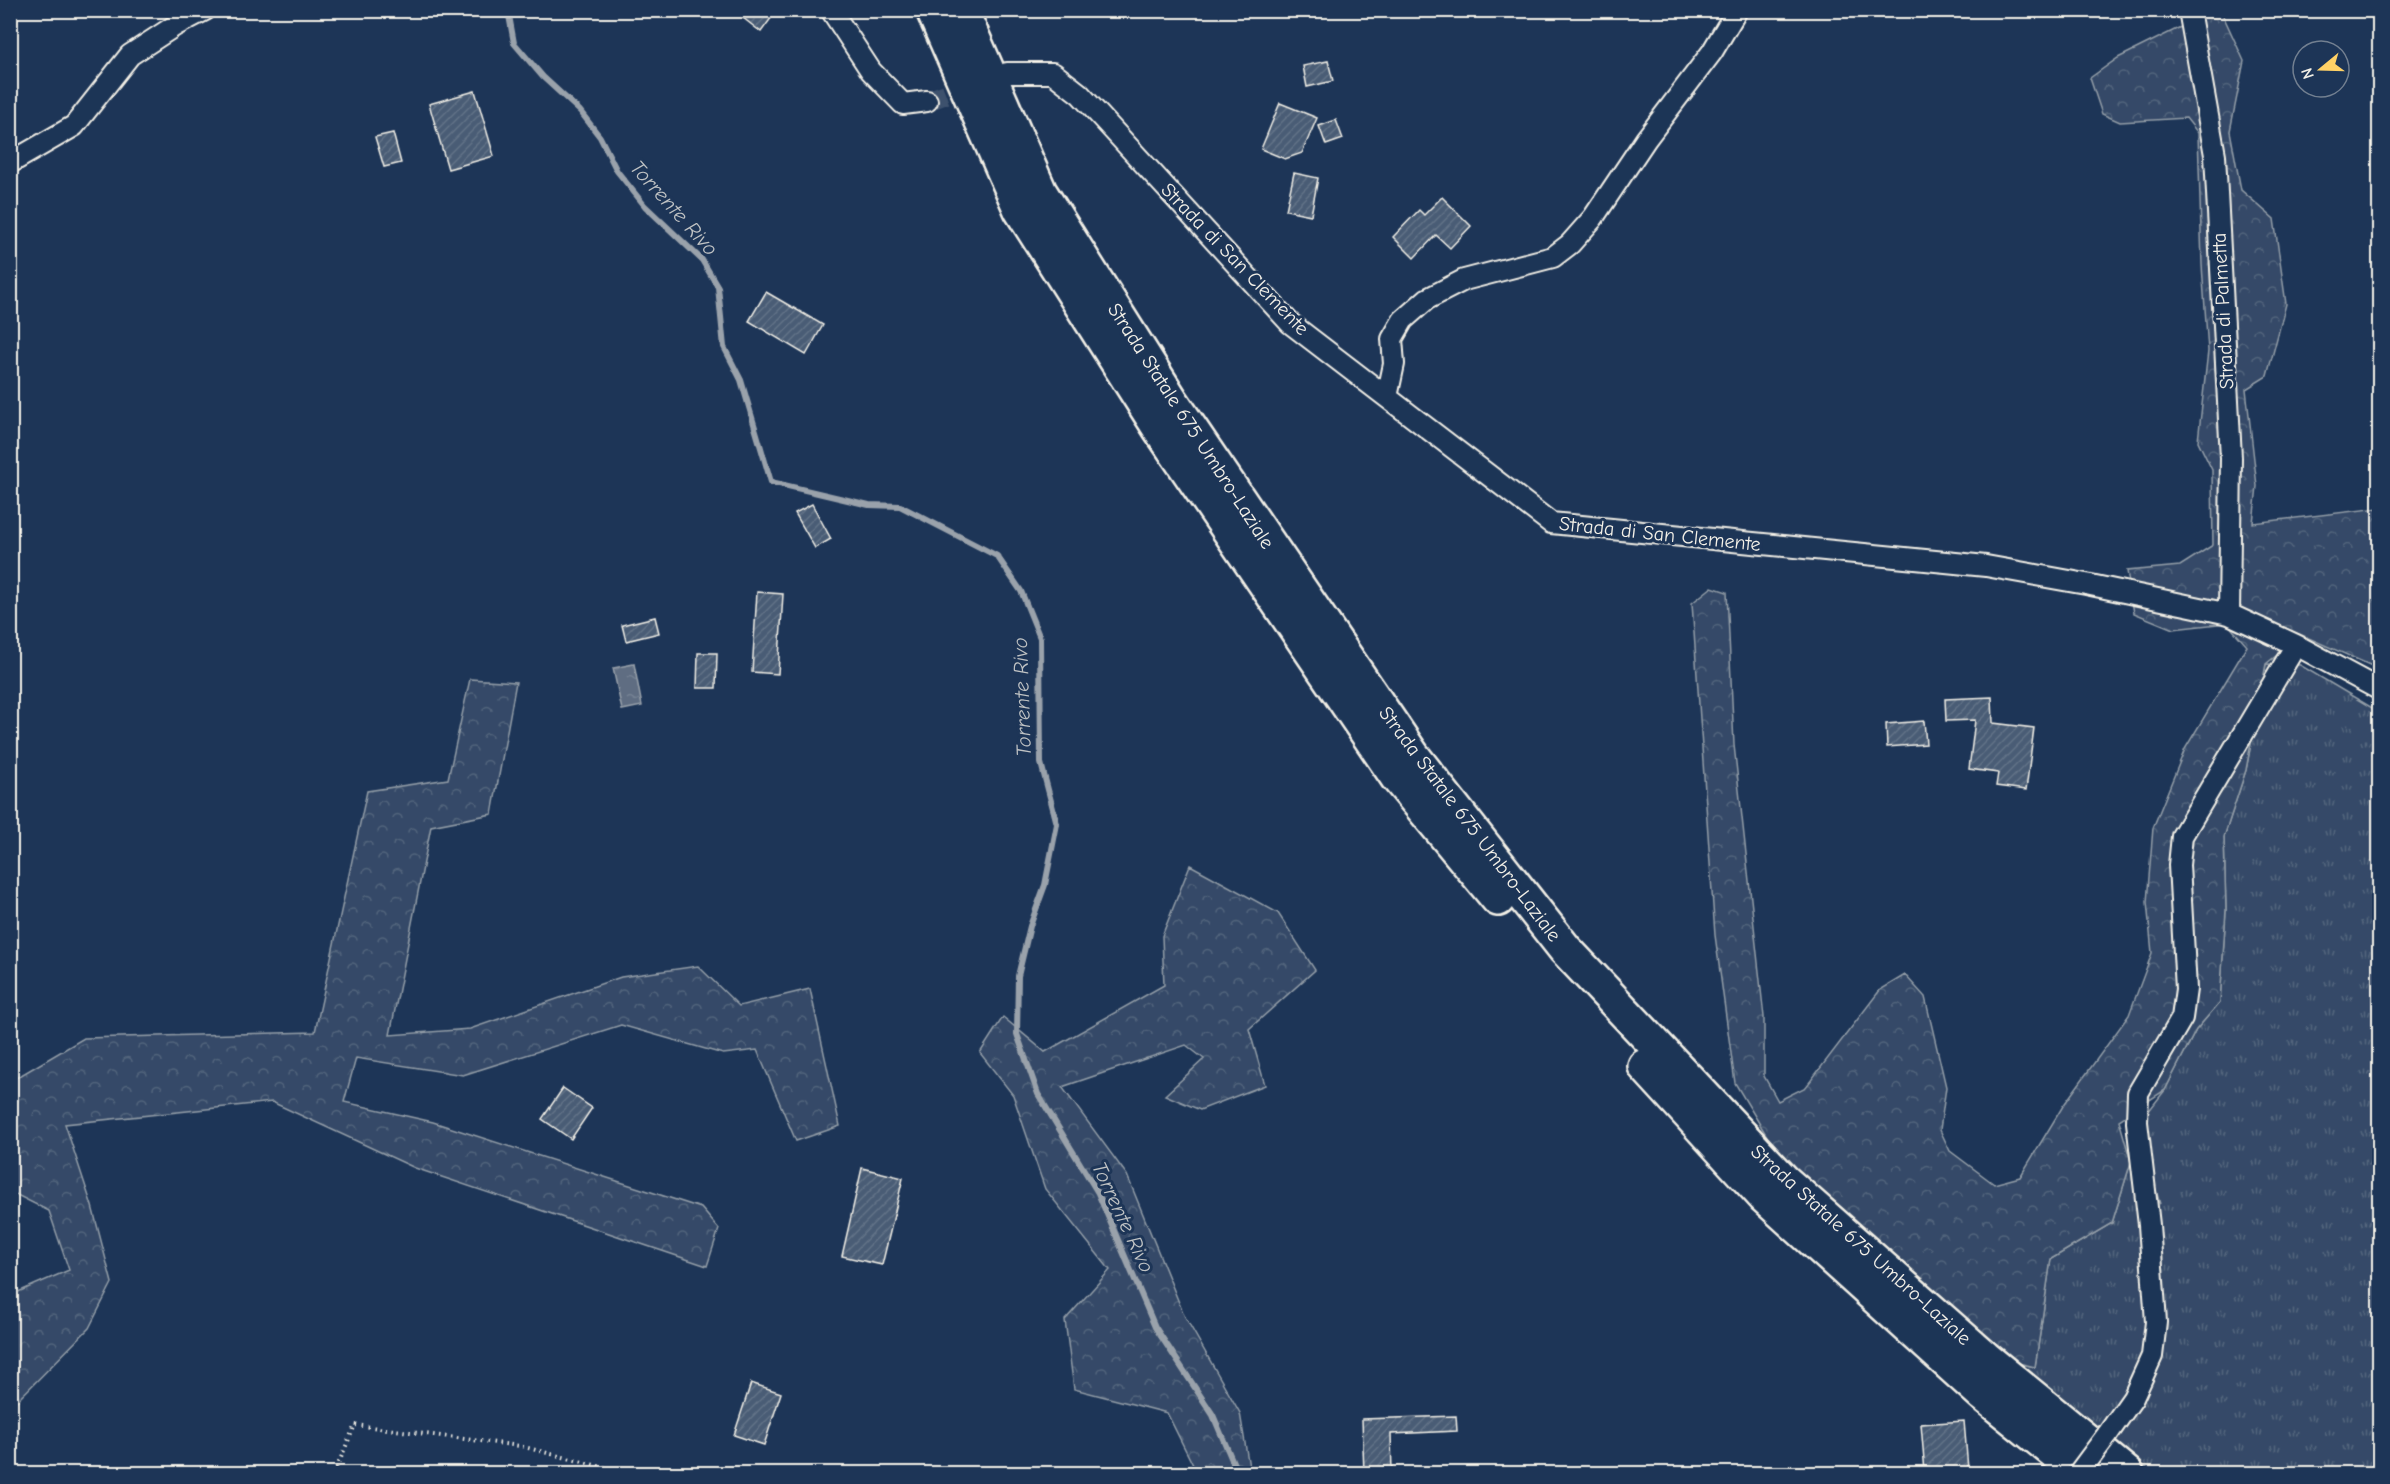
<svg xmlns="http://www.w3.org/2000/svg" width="2390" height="1484" font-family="'Comic Neue',sans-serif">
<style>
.grass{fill:url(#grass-tufts);stroke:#949ea8;stroke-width:1.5}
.forest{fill:url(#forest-crowns);stroke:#949ea8;stroke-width:1.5}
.water{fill:url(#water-ripples);stroke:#9aa2ab;stroke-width:1.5}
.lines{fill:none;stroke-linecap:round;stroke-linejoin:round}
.stream{stroke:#9aa2ab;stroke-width:6}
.building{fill:url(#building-hatch);stroke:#f4f1e8;stroke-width:1.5}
.minor-tunnel{stroke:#3d516d;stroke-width:20;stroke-dasharray:20 10;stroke-linecap:butt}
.minor-casing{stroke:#f4f1e8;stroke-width:24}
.trunk-casing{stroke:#f4f1e8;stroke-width:38}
.path{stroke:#f4f1e8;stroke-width:4;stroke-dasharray:1.5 4.5;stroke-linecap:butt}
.minor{stroke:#1d3557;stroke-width:20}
.trunk{stroke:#1d3557;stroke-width:33}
.minor-bridge-casing{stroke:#f4f1e8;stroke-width:24;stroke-linecap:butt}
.minor-bridge{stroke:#1d3557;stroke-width:20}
.labels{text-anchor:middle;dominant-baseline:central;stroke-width:6;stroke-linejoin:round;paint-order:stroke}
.street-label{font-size:20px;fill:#f4f1e8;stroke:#1d3557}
.water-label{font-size:21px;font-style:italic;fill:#c0c3c4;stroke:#1d3557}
</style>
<defs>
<pattern id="grass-tufts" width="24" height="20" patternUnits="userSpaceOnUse" patternTransform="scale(1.5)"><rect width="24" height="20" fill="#354a67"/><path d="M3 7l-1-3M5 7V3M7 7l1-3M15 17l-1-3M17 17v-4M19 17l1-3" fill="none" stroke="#53657d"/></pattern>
<pattern id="forest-crowns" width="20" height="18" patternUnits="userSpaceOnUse" patternTransform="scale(1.5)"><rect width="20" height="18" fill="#354a67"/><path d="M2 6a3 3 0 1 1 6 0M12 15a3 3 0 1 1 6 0" fill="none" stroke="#53657d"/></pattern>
<pattern id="water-ripples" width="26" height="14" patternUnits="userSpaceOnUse" patternTransform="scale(1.5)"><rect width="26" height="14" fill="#5e6d82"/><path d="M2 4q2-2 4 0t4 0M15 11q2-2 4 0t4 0" fill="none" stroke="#768294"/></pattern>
<pattern id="building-hatch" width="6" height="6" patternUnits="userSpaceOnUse" patternTransform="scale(1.5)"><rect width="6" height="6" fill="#485b74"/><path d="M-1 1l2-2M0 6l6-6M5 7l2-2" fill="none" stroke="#637388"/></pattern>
</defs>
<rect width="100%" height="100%" fill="#1d3557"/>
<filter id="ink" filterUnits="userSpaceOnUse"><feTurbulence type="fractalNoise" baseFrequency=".0167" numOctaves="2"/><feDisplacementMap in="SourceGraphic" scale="12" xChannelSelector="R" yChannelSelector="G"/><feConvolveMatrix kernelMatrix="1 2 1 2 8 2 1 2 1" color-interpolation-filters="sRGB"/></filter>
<g filter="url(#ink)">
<path class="grass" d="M2266,664L2300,665L2379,712V1473H2153L2014,1362L2035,1367L2051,1259L2112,1223L2131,1162L2160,1204L2149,1167L2148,1112L2165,1090L2196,1030L2220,1002L2226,910L2224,837L2246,770Z"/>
<path class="forest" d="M2213,11H2221L2244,61L2230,131L2241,190L2274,219L2286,304L2267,376L2246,389L2257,486L2253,523L2379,508V669L2302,635L2266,664L2246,770L2224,837L2226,910L2220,1002L2196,1030L2165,1090L2119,1120L2131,1162L2112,1223L2051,1259L2035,1367L2014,1362L1874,1245L1771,1143L1735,1083L1715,935L1692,603L1712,587L1727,592L1734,745L1764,1017V1076L1778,1101L1806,1087L1880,990L1905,975L1925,997L1946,1087L1940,1130L1950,1151L1994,1184L2020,1177L2063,1106L2129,1015L2152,953L2147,902L2153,828L2185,749L2247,646L2227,623L2173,629L2134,613L2127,571L2180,566L2213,545L2212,470L2198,441L2208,351L2202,265L2198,133L2186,118L2120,122L2102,114L2090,78L2118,58Z
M470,679L516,682L492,814L431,826L390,1035L470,1029L621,977L698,966L739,1006L810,989L840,1126L796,1141L757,1050L723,1054L621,1025L463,1075L356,1058L344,1102L433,1122L701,1208L719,1229L707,1266L415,1168L272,1102L65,1124L92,1206L112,1283L89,1328L11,1407V1295L69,1270L49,1211L11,1192V1081L84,1038L315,1032L367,791L448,779Z
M1190,865L1278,913L1315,970L1249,1029L1265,1085L1200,1110L1165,1095L1204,1059L1186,1045L1062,1087L1127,1175L1184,1315L1240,1413L1250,1473H1197L1167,1413L1074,1389L1065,1320L1110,1270L1045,1189L1013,1095L980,1053L1003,1017L1045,1052L1164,985L1162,936Z"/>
<path class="water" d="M634,664L642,706L622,710L613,668Z"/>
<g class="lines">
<path class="stream" d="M508,10L514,43L543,77L580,111L600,137L617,171L645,206L702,260L718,287L724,347L741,380L771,482L869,505L900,506L997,556L1021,591L1040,638L1041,763L1057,824L1045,885L1030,926L1018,976L1017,1034L1038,1094L1098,1193L1155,1327L1213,1415L1238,1474"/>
</g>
<path class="building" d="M733,10H777L761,32Z
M1328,61L1333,81L1307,87L1303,66Z
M475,91L494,156L448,169L429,104Z
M1280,103L1317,118L1302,153L1285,159L1261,149Z
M1336,120L1343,139L1326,145L1319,126Z
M393,133L401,163L384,167L375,137Z
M1294,173L1318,178L1311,215L1286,210Z
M1442,197L1471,226L1450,248L1436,235L1414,258L1393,237L1419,210L1424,215Z
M766,292L823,325L806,355L749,321Z
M812,504L831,539L815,548L795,513Z
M757,592L783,594L778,674L752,672Z
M655,617L659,633L626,641L622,625Z
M698,653H717L716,688H697Z
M1992,697L1993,723L2034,728L2026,790L1996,786L1998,773L1969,769L1975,720L1946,721L1945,699Z
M1924,721L1926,744L1887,747L1886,724Z
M563,1088L592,1108L571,1139L542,1119Z
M862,1168L903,1178L882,1265L842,1256Z
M751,1383L781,1393L764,1445L734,1435Z
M1456,1416L1457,1431L1391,1434L1392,1473H1364L1362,1419Z
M1964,1421L1968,1469L1925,1472L1921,1424Z"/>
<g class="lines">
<path class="minor-tunnel" d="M927,101L976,83"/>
<defs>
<path id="minor" d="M831,10L871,71L903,104L927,101
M2189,10L2215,155L2231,458L2229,614
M1007,73H1053L1080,94L1290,323L1551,523L1986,566L2086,584L2229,614L2296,645L2380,690
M10,163L74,126L130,55L176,25L205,10
M1387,397L1394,364L1392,339L1403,320L1427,299L1464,280L1553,257L1570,244L1593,218L1646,139L1712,52L1737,10
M2107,1435L2133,1398L2152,1356L2156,1322L2149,1225L2137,1122L2138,1093L2182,1018L2186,989L2179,865L2182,836L2296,645"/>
<path id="trunk" d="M933,10L1021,210L1160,429L1397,777L1498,899
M961,10L1040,192L1171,400L1413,756L1565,949L1784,1181L1985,1358L2127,1474
M1645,1066L1765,1197L1984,1395L2082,1474"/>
</defs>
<use href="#minor" class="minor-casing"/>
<use href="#trunk" class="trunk-casing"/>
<path class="path" d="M334,1474L355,1425L520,1446L630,1474"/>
<use href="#minor" class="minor"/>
<use href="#trunk" class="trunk"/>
<defs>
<path id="minor-bridge" d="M2078,1474L2107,1435"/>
</defs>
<use href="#minor-bridge" class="minor-bridge-casing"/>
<use href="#minor-bridge" class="minor-bridge"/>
</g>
</g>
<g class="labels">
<g class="street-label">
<text transform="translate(1235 259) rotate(46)">Strada di San Clemente</text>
<text transform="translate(2223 311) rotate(-93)">Strada di Palmetta</text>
<text transform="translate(1191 426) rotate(57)">Strada Statale 675 Umbro-Laziale</text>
<text transform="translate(1660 534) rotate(6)">Strada di San Clemente</text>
<text transform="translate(1470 824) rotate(53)">Strada Statale 675 Umbro-Laziale</text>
<text transform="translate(1861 1245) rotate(42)">Strada Statale 675 Umbro-Laziale</text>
</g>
<g class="water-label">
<text transform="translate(674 208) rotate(48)">Torrente Rivo</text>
<text transform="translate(1022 697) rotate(-92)">Torrente Rivo</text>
<text transform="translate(1123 1217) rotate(65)">Torrente Rivo</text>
</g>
</g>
<rect width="2390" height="1484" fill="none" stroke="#1d3557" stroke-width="36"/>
<rect x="18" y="18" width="2354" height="1448" fill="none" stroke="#f4f1e8" stroke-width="2" filter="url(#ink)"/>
<g transform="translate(2321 69) rotate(251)"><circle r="28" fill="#1d3557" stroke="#738091" stroke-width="1.5"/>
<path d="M0-4.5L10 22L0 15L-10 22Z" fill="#ffd166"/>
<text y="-9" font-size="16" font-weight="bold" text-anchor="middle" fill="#f4f1e8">N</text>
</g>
</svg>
